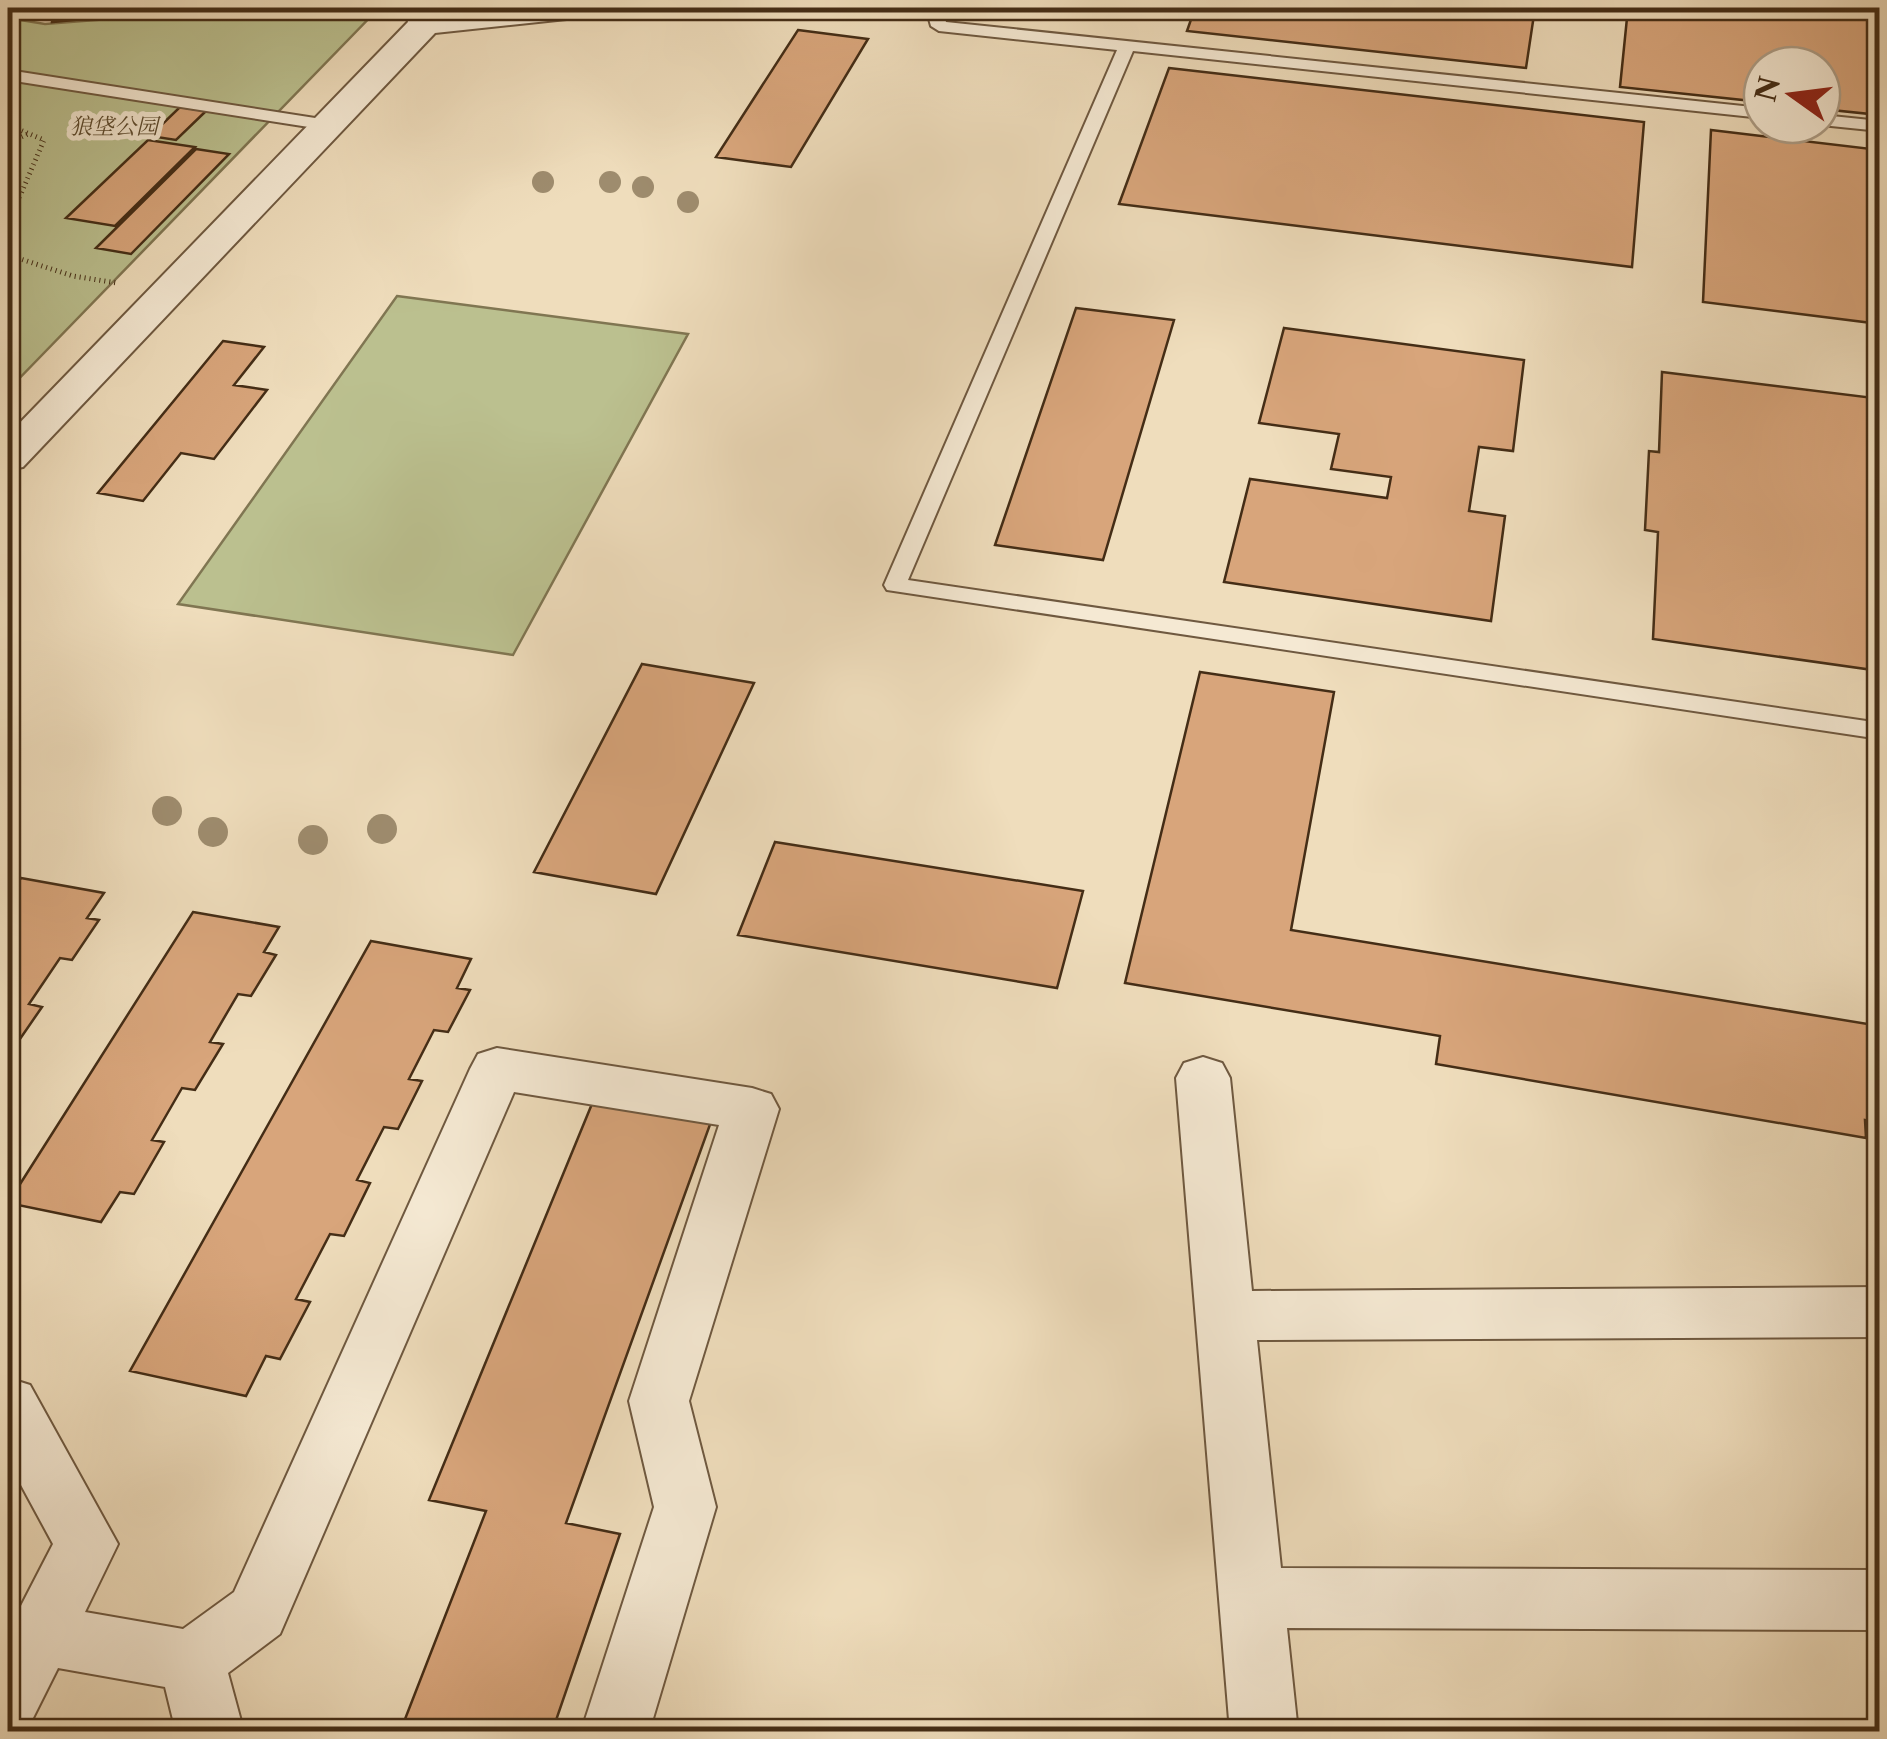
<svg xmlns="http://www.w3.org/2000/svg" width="1887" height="1739" font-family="'Libre Caslon Text','Noto Serif SC',serif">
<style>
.green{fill:#bbc08f;stroke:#807652;stroke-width:2.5}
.building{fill:#d8a57b;stroke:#442d16;stroke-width:2.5}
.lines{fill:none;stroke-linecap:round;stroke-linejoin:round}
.service-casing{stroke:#6f5940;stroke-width:4}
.minor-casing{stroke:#6f5940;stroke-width:4}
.path{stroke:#442d16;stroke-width:5;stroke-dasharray:1 4;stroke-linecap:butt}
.service{fill:#f5e9d3;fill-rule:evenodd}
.minor{fill:#f5e9d3;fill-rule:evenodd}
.tree{fill:#9e8c6e}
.labels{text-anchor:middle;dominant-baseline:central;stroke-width:10;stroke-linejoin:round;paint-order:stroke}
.far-park-label{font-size:22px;font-style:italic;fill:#5c4a2e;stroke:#f5e9d3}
</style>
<rect width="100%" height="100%" fill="#efddbc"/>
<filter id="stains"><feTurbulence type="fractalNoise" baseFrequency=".002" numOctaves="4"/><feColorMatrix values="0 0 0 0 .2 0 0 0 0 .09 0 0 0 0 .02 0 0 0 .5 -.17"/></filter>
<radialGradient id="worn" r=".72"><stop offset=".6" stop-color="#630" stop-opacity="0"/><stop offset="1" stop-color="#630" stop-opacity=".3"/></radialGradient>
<path class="green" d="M249,8H379L8,390V18L45,24Z
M397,296L688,334L513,655L178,604Z"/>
<path class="building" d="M54,8H95L94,18L52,22Z
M1195,8H1535L1526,68L1187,31Z
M1628,8H1880V115L1822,109V65H1762V102L1620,87Z
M798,30L868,39L791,167L716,157Z
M1169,68L1644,122L1632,267L1119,204Z
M180,107L206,111L176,140L150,136Z
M1711,130L1880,150V324L1703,302Z
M148,140L195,147L115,226L66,218Z
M196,149L229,154L131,254L96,248Z
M1076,308L1174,320L1103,560L995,545Z
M1284,328L1524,360L1513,451L1479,447L1469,511L1505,516L1491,621L1224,582L1250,479L1387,498L1391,477L1331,469L1339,434L1259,423Z
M223,341L264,347L234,385L267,390L214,459L181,453L143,501L98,493Z
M1662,372L1874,398L1880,489V671L1653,639L1658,532L1645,530L1649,451L1659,452Z
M642,664L754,683L656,894L534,872Z
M1200,672L1334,692L1291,930L1880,1026V1123L1865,1120L1866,1138L1436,1064L1440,1036L1125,983Z
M775,842L1083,891L1057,988L738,935Z
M21,878L104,893L87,918L99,920L72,960L60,958L29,1004L42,1007L11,1052H8V897Z
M193,912L279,927L264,952L276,955L251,996L238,994L210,1042L223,1044L195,1090L182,1088L152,1140L164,1142L134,1194L120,1192L101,1222L8,1203Z
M371,941L471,959L457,988L470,990L448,1032L434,1030L409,1079L422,1081L398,1129L384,1127L357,1180L370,1183L344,1236L330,1234L296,1299L310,1302L280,1359L266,1356L246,1396L130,1371Z
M594,1099L712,1119L566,1523L620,1534L552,1732H400L486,1511L429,1500Z"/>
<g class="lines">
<defs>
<path id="service" d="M926,8H942L946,22L1762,108V118L1133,51L908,580L1880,723V739L887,590L884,585L1117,50L939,31L931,26Z
M8,70L328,120L337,125L328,130L8,80Z
M1822,115L1880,121V131L1821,125Z"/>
<path id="minor" d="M405,8H437L438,13L488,8H592L587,15L576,18L435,33L23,467L8,470V435L408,22Z
M497,1048L752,1088L771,1094L779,1109L689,1401L716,1507L649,1732H581L654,1507L629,1401L719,1125L514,1092L280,1634L228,1673L244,1732H176L165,1687L58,1668L32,1720L8,1729V1631L53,1544L8,1461V1378L30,1385L118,1544L85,1612L183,1629L234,1592L470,1069L478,1054Z
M1203,1057L1222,1063L1230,1078L1252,1291L1880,1287V1337L1257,1340L1281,1568L1880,1570V1630L1287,1628L1298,1732H1230L1176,1078L1184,1063Z"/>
</defs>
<use href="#service" class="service-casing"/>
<use href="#minor" class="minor-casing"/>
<path class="path" d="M8,125L44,140L20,196L8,209
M8,143L28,134
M8,255L73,276L117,283"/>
<use href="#service" class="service"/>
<use href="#minor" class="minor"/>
</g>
<g class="tree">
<circle cx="543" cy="182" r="11"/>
<circle cx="610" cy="182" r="11"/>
<circle cx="643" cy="187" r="11"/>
<circle cx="688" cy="202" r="11"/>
<circle cx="167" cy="811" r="15"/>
<circle cx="382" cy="829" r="15"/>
<circle cx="213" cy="832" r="15"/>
<circle cx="313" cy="840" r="15"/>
</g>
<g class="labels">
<g class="far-park-label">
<text x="114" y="126">狼垡公园</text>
</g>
</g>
<rect width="1887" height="1739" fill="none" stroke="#efddbc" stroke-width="40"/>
<rect x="10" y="10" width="1867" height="1719" fill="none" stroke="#442d16" stroke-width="5"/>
<rect x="20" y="20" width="1847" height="1699" fill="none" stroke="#442d16" stroke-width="2.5"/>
<g transform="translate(1792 95) rotate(284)"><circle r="48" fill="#f5e9d3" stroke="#ae9e87" stroke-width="2.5"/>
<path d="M0-8L18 38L0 25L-18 38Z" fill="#8f2418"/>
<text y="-15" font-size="28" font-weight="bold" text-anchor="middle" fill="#442d16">N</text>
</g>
<rect width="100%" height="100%" filter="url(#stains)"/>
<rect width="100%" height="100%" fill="url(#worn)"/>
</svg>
